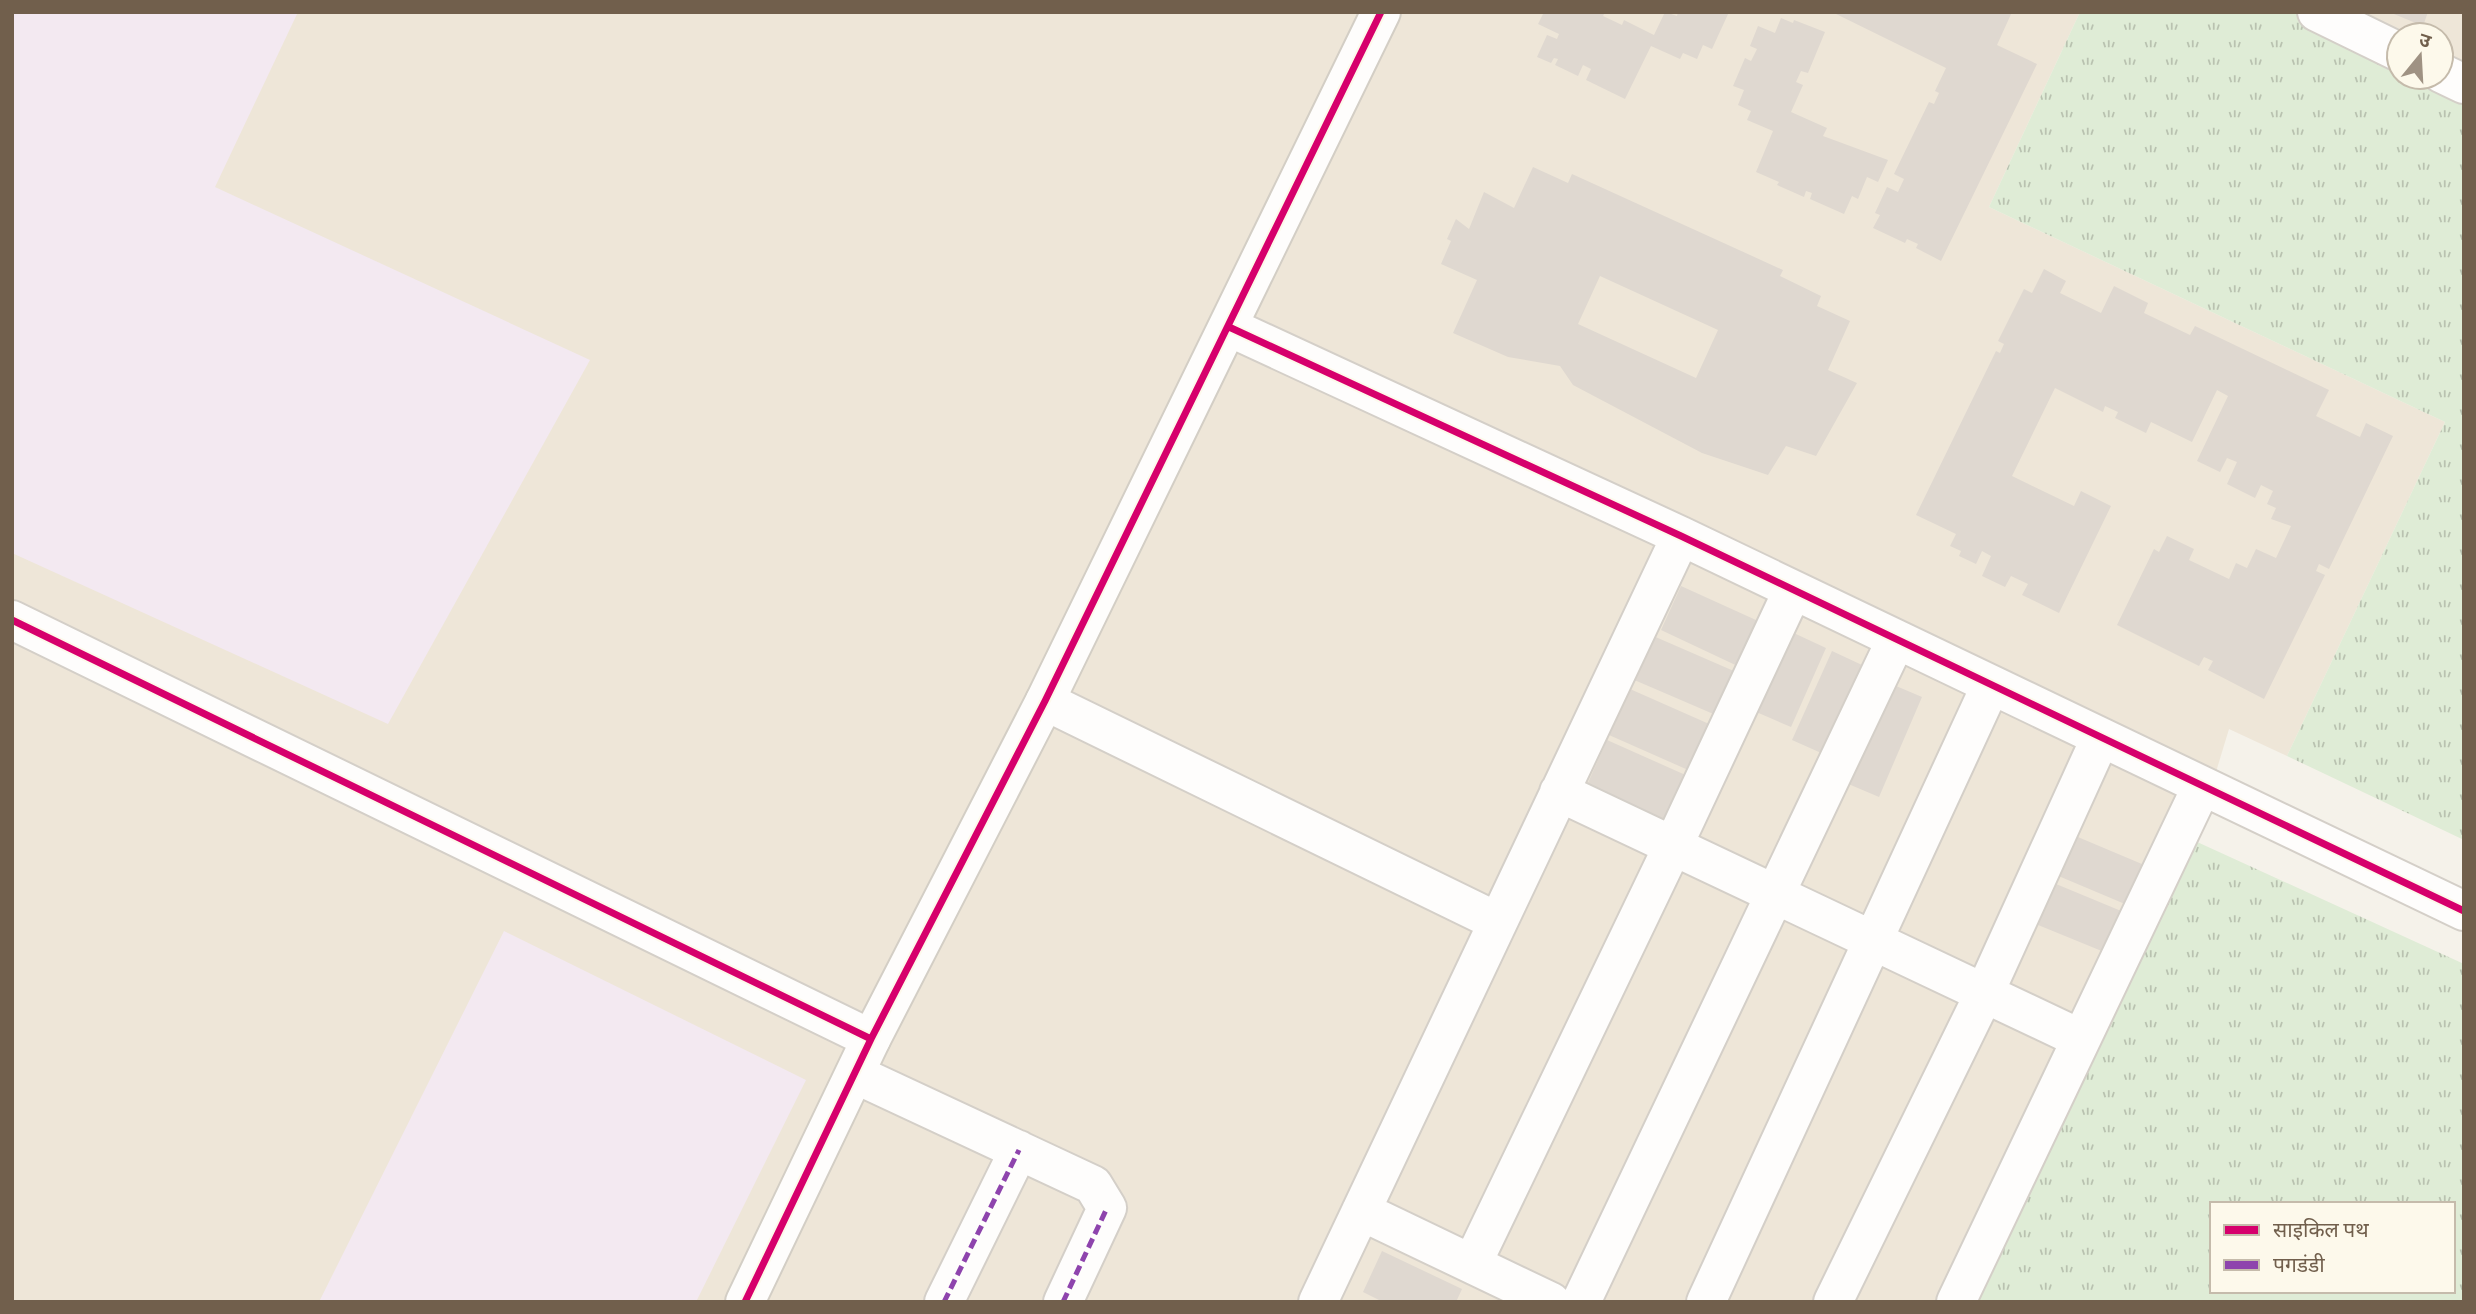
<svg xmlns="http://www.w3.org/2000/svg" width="2476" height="1314" font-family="'PT Sans Narrow','Noto Sans Devanagari',sans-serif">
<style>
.residential{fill:#eee6d8}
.education{fill:#f3e9f1}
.grass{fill:url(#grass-tufts);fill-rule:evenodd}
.building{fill:#dfd8d0;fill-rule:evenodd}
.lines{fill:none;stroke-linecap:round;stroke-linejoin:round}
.street-casing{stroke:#d4cfc8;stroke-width:42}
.secondary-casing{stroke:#d3cec5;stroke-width:42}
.street{stroke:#fefdfc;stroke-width:38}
.secondary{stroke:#fefdfc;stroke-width:38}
.quiet{stroke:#8e44ad;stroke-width:5;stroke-dasharray:10 5;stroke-linecap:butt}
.cycleway-casing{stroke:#fdf9eb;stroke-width:11}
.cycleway{stroke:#d6006c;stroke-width:7}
</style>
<defs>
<pattern id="grass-tufts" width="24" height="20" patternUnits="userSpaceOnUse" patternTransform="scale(1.75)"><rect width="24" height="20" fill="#dfecd6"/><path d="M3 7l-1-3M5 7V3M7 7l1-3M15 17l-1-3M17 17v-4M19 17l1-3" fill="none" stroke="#b9c2b0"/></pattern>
</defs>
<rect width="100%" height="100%" fill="#f5f2ea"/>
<path class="residential" d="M12,12H2080L1989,207L2445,422L2287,756L2229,729L2195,841L1976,1302H12Z
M2344,12H2464V70L2441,59V35H2399Z"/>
<path class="education" d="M12,12H298L215,187L590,360L388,724L12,553Z
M504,931L806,1080L696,1302H319Z"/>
<path class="grass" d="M2080,12H2344L2399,39V77H2441L2464,70V840L2287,756L2445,422L1989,207Z
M2195,841L2464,964V1302H1976ZM2212,1204H2453V1291H2212Z"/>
<path class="building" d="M1544,12H1605L1603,16L1622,25L1624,20L1654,35L1665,12L1677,16L1678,12H1729L1712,49L1703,45L1697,59L1683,53L1680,59L1651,46L1625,99L1586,80L1591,69L1583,65L1578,76L1555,65L1558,59L1554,58L1551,63L1537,57L1547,35L1557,39L1559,34L1538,24Z
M1832,12H2012L1997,45L2037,64L1941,261L1916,248L1918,244L1907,239L1905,243L1873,228L1880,215L1875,213L1887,187L1898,192L1904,179L1894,174L1929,102L1934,104L1939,93L1935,91L1946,68Z
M2389,12H2428L2423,26Z
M1781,18L1793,23L1794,20L1825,32L1808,73L1801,71L1796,82L1803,85L1791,112L1827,128L1823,136L1888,160L1878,182L1867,177L1858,199L1852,196L1844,214L1810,199L1812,193L1806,191L1804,197L1777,185L1779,182L1756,172L1773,131L1747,120L1751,111L1738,105L1744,90L1733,86L1745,58L1751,61L1757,49L1750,46L1758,26L1775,33Z
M1533,167L1568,183L1572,174L1783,270L1780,276L1821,296L1817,306L1850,321L1828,370L1857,383L1816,456L1786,446L1768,475L1702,453L1573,385L1560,366L1508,357L1453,333L1477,280L1441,264L1451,241L1447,239L1456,219L1469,229L1484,192L1514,208ZM1600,276L1718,330L1696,378L1578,324Z
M2044,269L2066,281L2060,293L2101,313L2114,286L2148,303L2144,313L2190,335L2195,326L2329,390L2316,416L2360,437L2366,423L2393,436L2329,569L2319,564L2316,571L2325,575L2264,699L2208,670L2213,661L2204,657L2199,666L2117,625L2154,549L2159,552L2167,536L2194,549L2189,560L2229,579L2236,563L2247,568L2256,549L2276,558L2291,526L2271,519L2276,508L2267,504L2273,491L2261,485L2255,498L2227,484L2237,462L2227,458L2220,472L2197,461L2228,396L2217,390L2192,442L2151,422L2146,433L2115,418L2118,412L2105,406L2103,412L2055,388L2012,476L2074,506L2081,491L2111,506L2059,613L2022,595L2028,584L2011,576L2005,587L1982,576L1991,556L1982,551L1976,564L1959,556L1961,551L1950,546L1956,534L1916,515L1996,351L2000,353L2004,344L1998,341L2024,289L2032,293Z
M1681,586L1767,625L1746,670L1661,630Z
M1783,628L1826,648L1791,727L1747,708Z
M1651,635L1743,675L1725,719L1632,679Z
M1832,651L1877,672L1837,760L1792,740Z
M1882,680L1922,697L1879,797L1839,780Z
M1630,689L1725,731L1704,777L1609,735Z
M1607,740L1699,781L1678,827L1587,785Z
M2066,832L2149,867L2132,907L2049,872Z
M2044,879L2126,913L2109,954L2026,920Z
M1382,1251L1462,1289L1456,1302H1383L1363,1292Z"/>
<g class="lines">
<defs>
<path id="street" d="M2317,12L2399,52
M2441,73L2464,84
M1229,327L1681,536L2464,911
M12,620L871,1039
M1045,701L1498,922
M1559,792L2081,1039
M855,1074L1093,1185L1107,1208L1063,1302
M1361,1211L1551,1302
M1472,1264L1673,846L1793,590
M944,1302L1019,1150
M1318,1302L1681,536
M1581,1302L1896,640
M1706,1302L1991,685
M1833,1302L1984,994L2101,737
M1956,1302L2202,786"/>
<path id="secondary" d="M745,1302L871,1039L1045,701L1381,12"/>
</defs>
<use href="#street" class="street-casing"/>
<use href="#secondary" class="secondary-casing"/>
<use href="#street" class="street"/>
<use href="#secondary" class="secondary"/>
<path class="quiet" d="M944,1302L1019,1150
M1063,1302L1107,1208"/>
<defs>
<path id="cycleway" d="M1229,327L1681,536L2464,911
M12,620L871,1039
M745,1302L871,1039L1045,701L1381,12"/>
</defs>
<use href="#cycleway" class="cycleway-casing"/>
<use href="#cycleway" class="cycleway"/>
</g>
<rect width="2476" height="1314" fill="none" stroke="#715f4c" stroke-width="28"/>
<rect x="2210" y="1202" width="245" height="91" fill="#fdf9eb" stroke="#c5bbab" stroke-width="2"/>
<rect x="2224" y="1225" width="35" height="10" fill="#d6006c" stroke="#c5bbab" stroke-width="2"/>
<text x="2273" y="1237" font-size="21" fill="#715f4c">साइकिल पथ</text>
<rect x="2224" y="1260" width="35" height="10" fill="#8e44ad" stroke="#c5bbab" stroke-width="2"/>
<text x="2273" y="1272" font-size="21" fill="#715f4c">पगडंडी</text>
<g transform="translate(2420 56) rotate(18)"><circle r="33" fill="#fdf9eb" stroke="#c5bbab" stroke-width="2"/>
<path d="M0-5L12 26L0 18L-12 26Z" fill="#9f9283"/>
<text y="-10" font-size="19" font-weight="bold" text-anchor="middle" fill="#715f4c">उ</text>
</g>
</svg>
